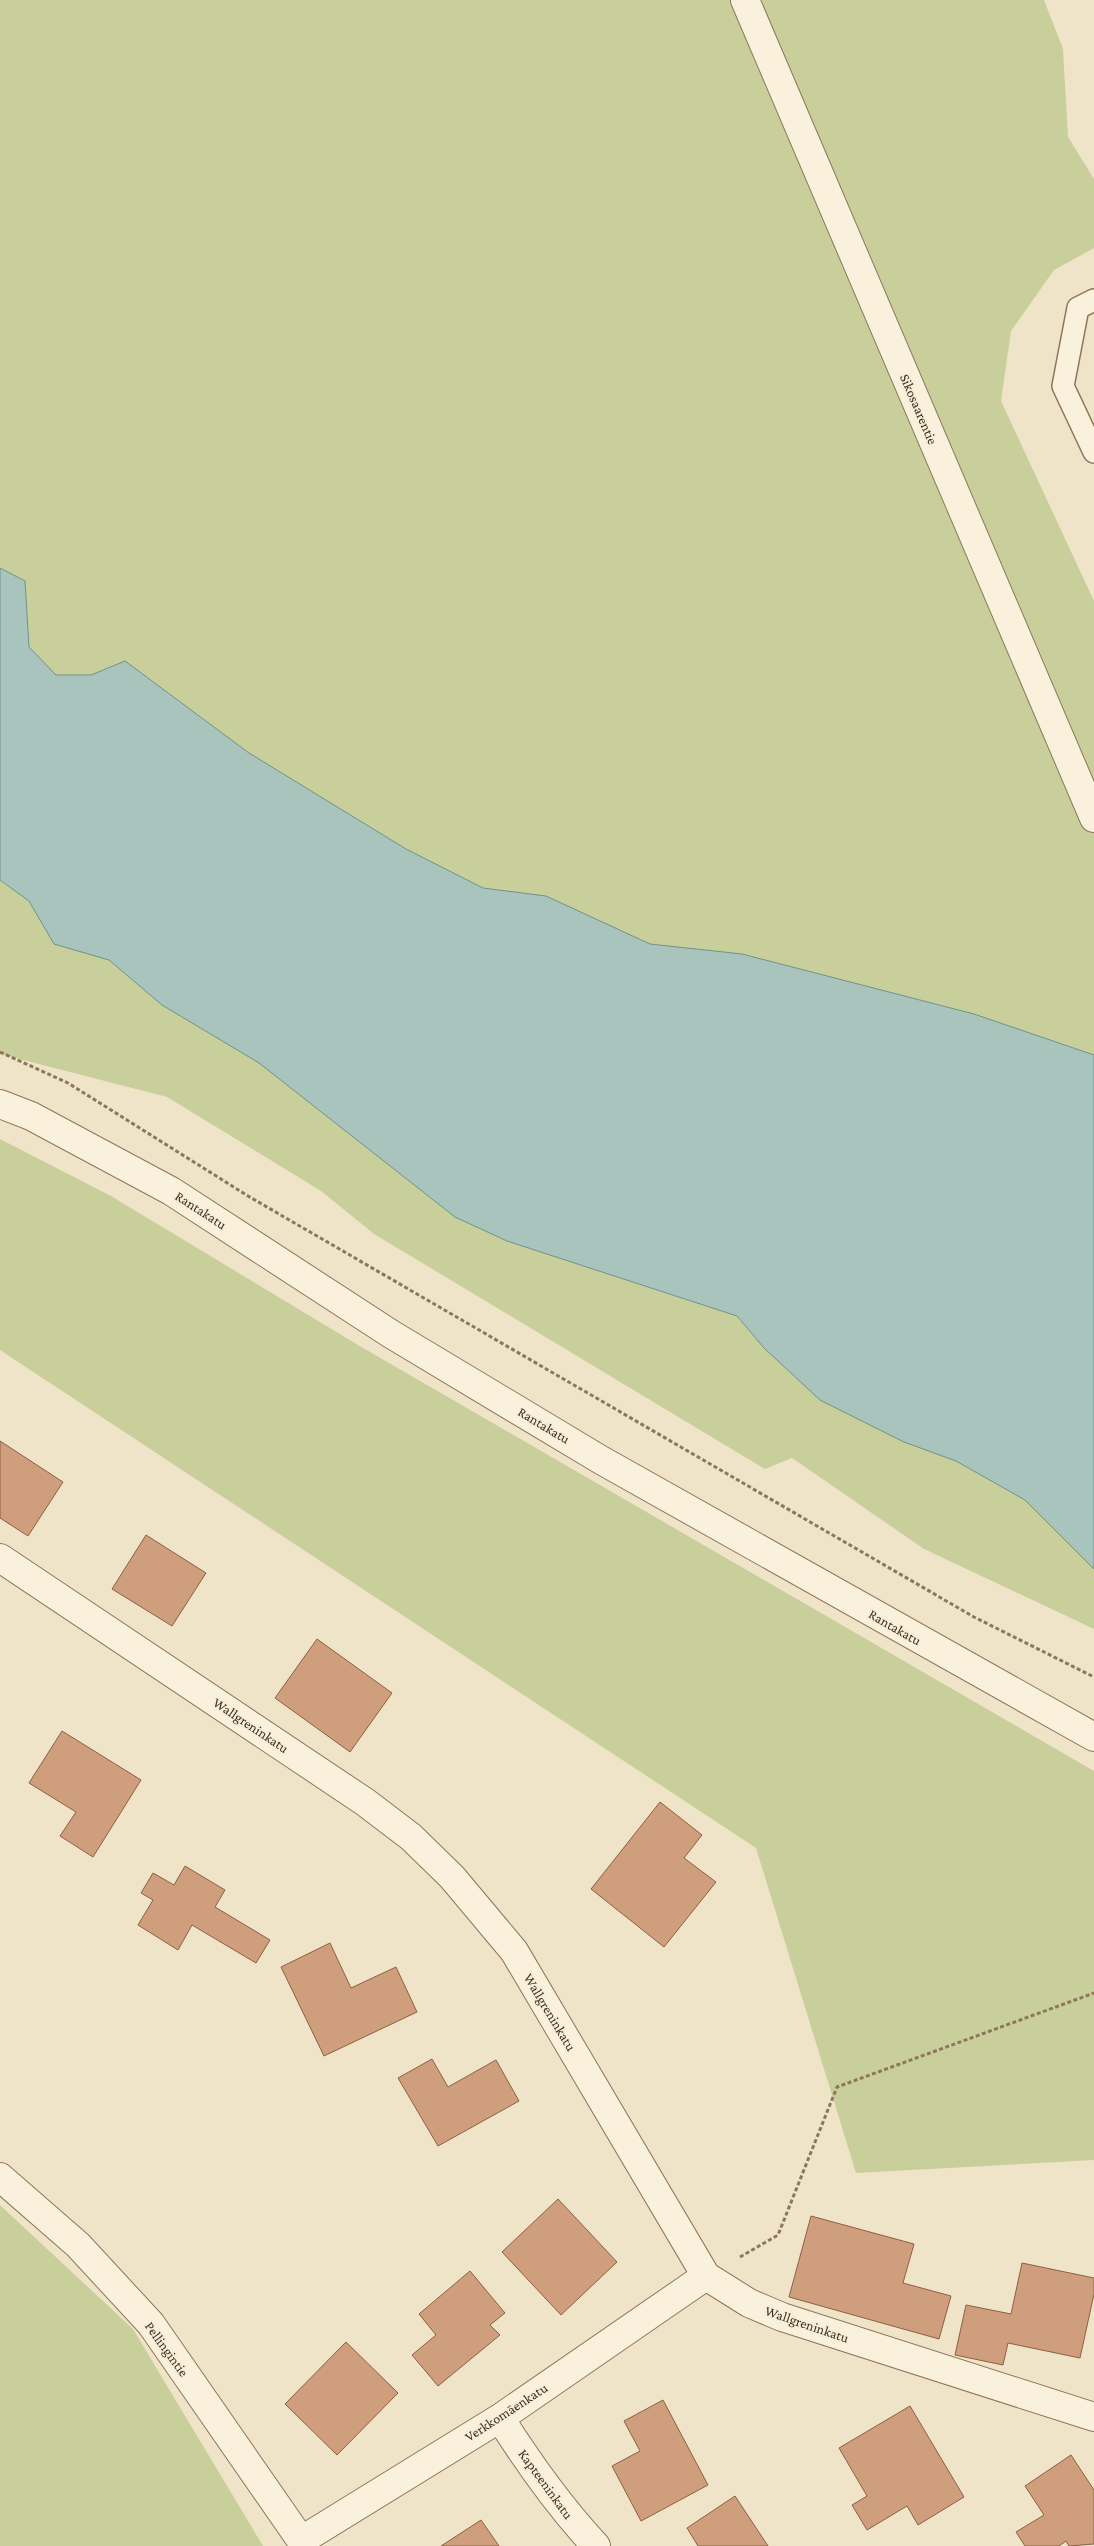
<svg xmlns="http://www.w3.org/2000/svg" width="1094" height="2546" font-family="'Crimson Pro',serif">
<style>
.green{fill:#c9cf9b}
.water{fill:#a9c4bc;stroke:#6f938a}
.building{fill:#cf9f7d;stroke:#8d5f41}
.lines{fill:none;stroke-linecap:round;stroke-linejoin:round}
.service-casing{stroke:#8d765c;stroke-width:24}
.minor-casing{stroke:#8d765c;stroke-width:30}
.tertiary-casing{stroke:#8d765c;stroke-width:30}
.path{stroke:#8d765c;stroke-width:3;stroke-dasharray:4 2.5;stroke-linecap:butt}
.service{stroke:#faf1dc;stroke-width:21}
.minor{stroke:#faf1dc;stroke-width:28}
.tertiary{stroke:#faf1dc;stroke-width:28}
.labels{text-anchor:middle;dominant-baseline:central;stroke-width:4.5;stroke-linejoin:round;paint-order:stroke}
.street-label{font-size:14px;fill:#3d2e20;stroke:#f7eed8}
</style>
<rect width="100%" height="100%" fill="#f0e4c8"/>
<path class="green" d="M0,0H1044L1063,49L1068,137L1094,179V248L1054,270L1011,331L1001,401L1094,601V1395L658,1290L737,1316L764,1348L1094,1506V1629L924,1549L792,1458L765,1469L374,1234L321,1191L167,1097L0,1054Z
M0,1139L111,1196L358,1345L1094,1771V2160L856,2173L756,1848L0,1350Z
M0,2205L133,2329L263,2546H0Z"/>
<path class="water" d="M0,568L25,581L29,647L56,675H91L125,661L249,753L406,849L483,888L546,896L650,944L742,954L974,1014L1094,1055V1569L1025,1500L956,1461L904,1442L820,1400L764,1348L737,1316L507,1241L455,1217L259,1063L162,1005L109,960L54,944L29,901L0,880Z"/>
<path class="building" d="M0,1441L63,1482L28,1536L0,1518Z
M146,1535L206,1573L172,1626L112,1589Z
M317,1639L392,1693L350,1752L275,1698Z
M62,1731L141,1780L93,1857L60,1836L76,1812L29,1783Z
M660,1802L702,1835L684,1858L716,1882L664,1947L591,1889Z
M185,1866L225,1890L215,1907L270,1940L256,1963L192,1925L178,1950L138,1925L153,1900L141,1893L153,1873L174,1885Z
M330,1943L351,1988L396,1967L417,2012L324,2056L281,1967Z
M432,2059L448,2087L496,2060L519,2101L438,2146L398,2078Z
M558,2199L617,2262L561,2315L502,2252Z
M811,2216L914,2244L903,2283L951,2296L939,2339L789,2297Z
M1022,2263L1094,2278V2294L1080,2358L1008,2343L1003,2365L955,2355L966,2305L1011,2314Z
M470,2271L505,2313L490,2325L500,2335L438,2386L412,2355L436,2335L419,2314Z
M346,2342L398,2393L337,2455L285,2404Z
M663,2400L708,2485L641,2521L612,2466L640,2451L624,2421Z
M910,2406L964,2497L918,2525L907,2506L867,2530L852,2505L867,2496L839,2448Z
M1071,2455L1094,2490V2544L1069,2546L1066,2541L1059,2546H1025L1016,2532L1044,2515L1025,2486Z
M735,2496L768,2546H698L687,2528Z
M481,2520L499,2546H441Z"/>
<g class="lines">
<defs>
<path id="service" d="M1094,300L1078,308L1063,386L1094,452"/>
<path id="minor" d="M745,0L1094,818
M0,1558L365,1802L411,1837L452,1877L514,1951L706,2276L749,2303L782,2317L1094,2417
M500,2418C529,2464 559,2506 596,2546
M302,2540L500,2418L706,2276"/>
<path id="tertiary" d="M0,1104L31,1116L171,1191L391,1334L601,1460L1094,1737
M0,2177L78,2245L151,2324L305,2546"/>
</defs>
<use href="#service" class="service-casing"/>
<use href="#minor" class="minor-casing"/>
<use href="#tertiary" class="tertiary-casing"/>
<path class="path" d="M0,1052L68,1083L248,1196L974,1617L1094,1677
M740,2257L778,2235L837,2087L1094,1993"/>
<use href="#service" class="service"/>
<use href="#minor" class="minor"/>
<use href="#tertiary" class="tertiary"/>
</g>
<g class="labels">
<g class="street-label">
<text transform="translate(919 409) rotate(67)">Sikosaarentie</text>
<text transform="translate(201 1210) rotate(33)">Rantakatu</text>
<text transform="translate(544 1425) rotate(31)">Rantakatu</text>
<text transform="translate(895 1627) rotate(30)">Rantakatu</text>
<text transform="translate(251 1725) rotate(34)">Wallgreninkatu</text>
<text transform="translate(550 2012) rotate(59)">Wallgreninkatu</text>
<text transform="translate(807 2324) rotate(19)">Wallgreninkatu</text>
<text transform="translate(167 2349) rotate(54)">Pellingintie</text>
<text transform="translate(506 2412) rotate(-33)">Verkkomäenkatu</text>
<text transform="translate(546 2484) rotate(54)">Kapteeninkatu</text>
</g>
</g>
</svg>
